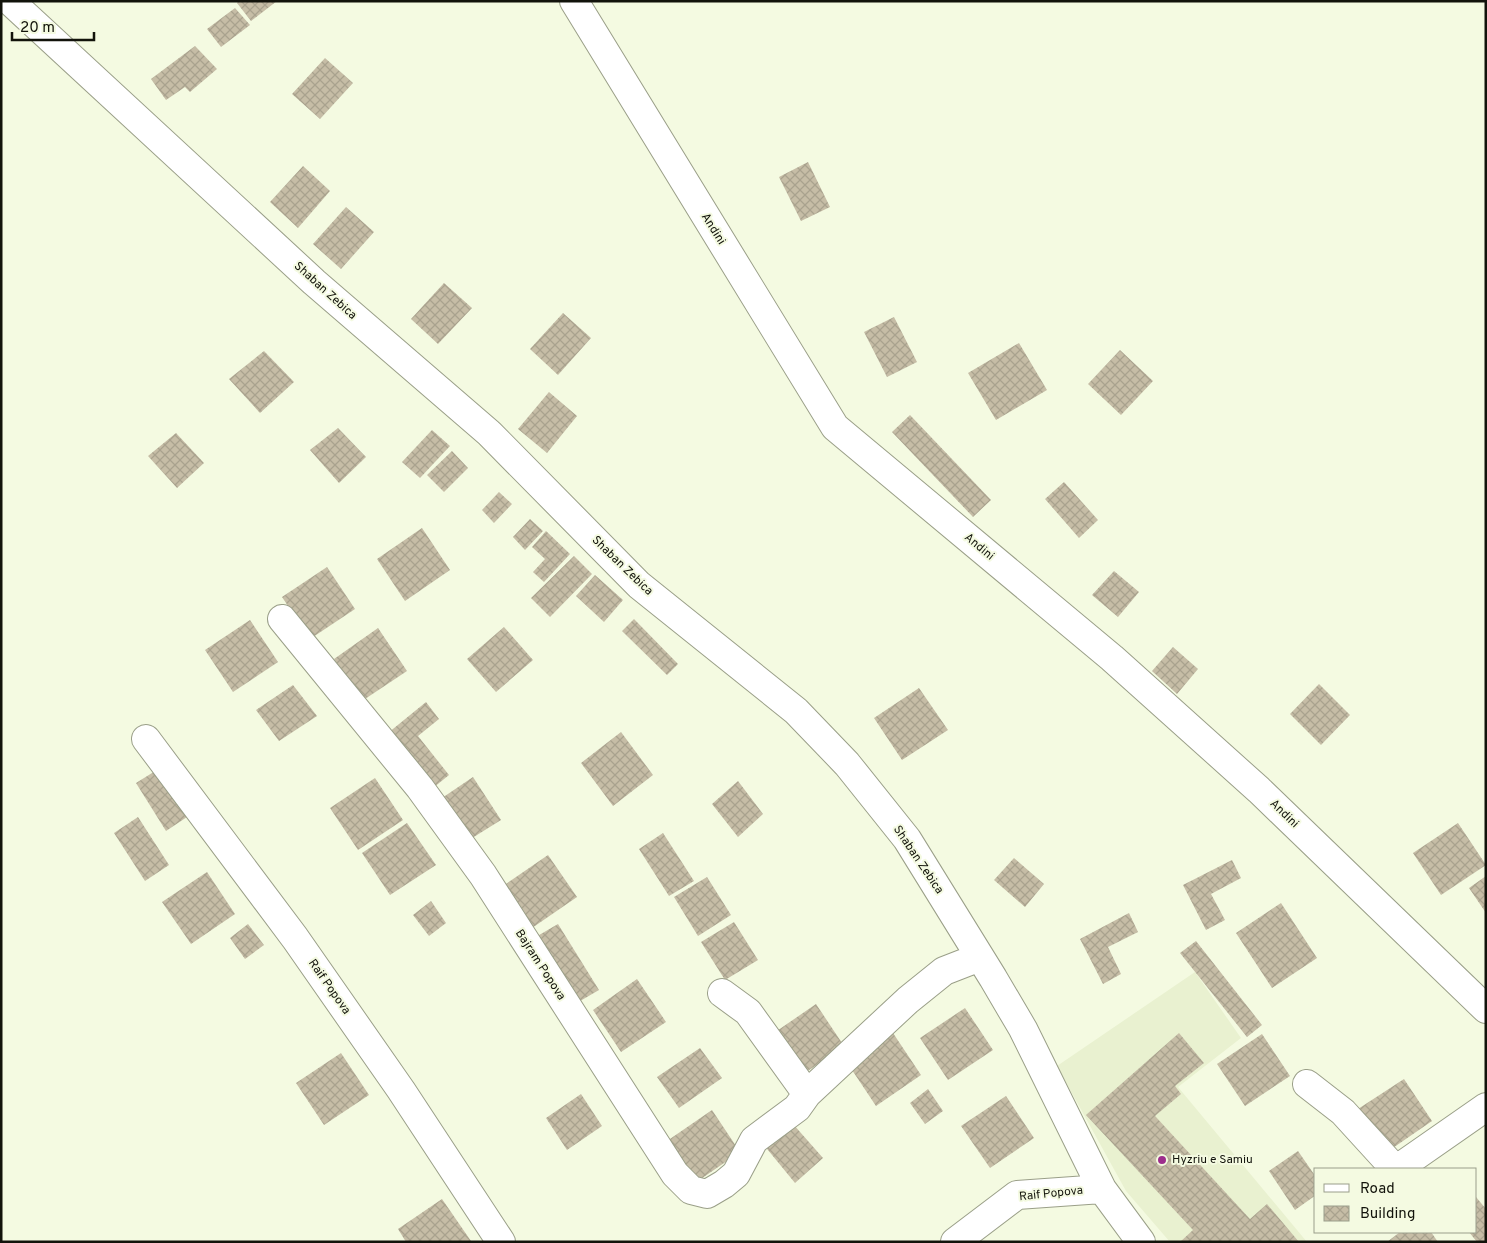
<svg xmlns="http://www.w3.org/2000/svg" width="1487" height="1243" font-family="Overpass,sans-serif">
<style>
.built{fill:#e9f1d0}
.building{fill:url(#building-cross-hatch)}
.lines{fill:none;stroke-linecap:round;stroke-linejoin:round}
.minor-casing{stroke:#9a9f88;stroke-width:30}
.minor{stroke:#fff;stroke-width:28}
.poi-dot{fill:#9d2e8d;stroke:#f4fae1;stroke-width:2}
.labels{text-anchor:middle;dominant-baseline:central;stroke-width:4;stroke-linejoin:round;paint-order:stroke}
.street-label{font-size:12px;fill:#12130b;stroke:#f4fae1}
.poi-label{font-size:12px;fill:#12130b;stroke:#f4fae1;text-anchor:start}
</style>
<defs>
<pattern id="building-cross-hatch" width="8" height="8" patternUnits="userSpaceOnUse" patternTransform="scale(1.25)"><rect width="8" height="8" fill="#c6bda6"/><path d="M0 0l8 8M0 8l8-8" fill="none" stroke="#a9a28e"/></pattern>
</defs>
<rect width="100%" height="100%" fill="#f4fae1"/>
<path class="built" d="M1195,972L1241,1038L1178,1087L1307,1242H1170L1126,1191L1057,1066Z"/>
<path class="building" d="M239,1H277L251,21L237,3Z
M235,8L250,25L221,47L207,29Z
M195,46L217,69L190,92L185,87L166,100L151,79Z
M325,58L353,83L320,119L292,94Z
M808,162L830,207L801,221L779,177Z
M303,166L330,191L298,228L270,202Z
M346,207L374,232L341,269L313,244Z
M444,283L472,308L438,344L411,319Z
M563,313L591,338L558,375L530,349Z
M894,317L917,362L887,377L864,332Z
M1019,343L1047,390L996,420L968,373Z
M1120,350L1153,381L1121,415L1088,384Z
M264,351L294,382L260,413L229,379Z
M549,392L577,416L547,453L518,429Z
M910,415L991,500L973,517L892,432Z
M338,428L366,457L339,483L310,450Z
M432,430L450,446L420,478L402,462Z
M176,433L204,463L177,488L148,456Z
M452,451L468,468L444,492L427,475Z
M1064,482L1098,520L1079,538L1045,499Z
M499,492L512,504L494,523L482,510Z
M530,519L543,531L525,550L513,537Z
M422,528L450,570L405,601L377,559Z
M546,531L570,554L544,582L533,572L545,559L532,547Z
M574,556L592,574L550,617L531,598Z
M327,567L355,609L310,639L282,597Z
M1114,571L1139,592L1118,617L1092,595Z
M595,575L623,600L604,622L576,596Z
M634,619L678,664L667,675L622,631Z
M250,620L278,662L233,692L205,650Z
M504,627L533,660L496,692L467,659Z
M378,628L407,671L362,701L334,659Z
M1173,647L1198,669L1177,694L1152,671Z
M1319,684L1350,715L1321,745L1290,714Z
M293,685L317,716L279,741L256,710Z
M919,688L948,730L902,760L874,718Z
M426,702L439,719L418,736L449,775L433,788L388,733Z
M621,732L653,775L613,806L581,763Z
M160,768L190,815L166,831L136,783Z
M473,777L501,820L469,840L442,798Z
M375,778L403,820L358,850L330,808Z
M738,781L763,814L738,837L712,804Z
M138,817L169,865L145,881L114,833Z
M407,823L436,865L390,895L362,853Z
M1458,823L1486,865L1441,895L1413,853Z
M663,833L694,881L669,896L639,849Z
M548,855L577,897L532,928L503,886Z
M1014,858L1044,884L1025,907L994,880Z
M1232,860L1241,878L1211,894L1225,920L1206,930L1183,885Z
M207,872L235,914L191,944L162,902Z
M1486,876V913L1469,888Z
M707,877L731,915L698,936L674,897Z
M431,901L446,923L429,936L413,915Z
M1281,903L1317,958L1272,988L1236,933Z
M1129,913L1138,932L1108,947L1121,974L1103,984L1080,939Z
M734,922L758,960L725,980L701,942Z
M248,924L264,945L245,959L230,938Z
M558,924L599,990L575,1004L534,938Z
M1196,941L1262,1025L1247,1037L1180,953Z
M637,979L666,1022L621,1052L593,1010Z
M816,1004L844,1046L799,1077L771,1035Z
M965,1008L993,1050L948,1080L920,1038Z
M893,1033L921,1075L876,1106L848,1064Z
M1179,1033L1204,1063L1175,1086L1181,1094L1155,1116L1250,1219L1267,1204L1299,1242H1180L1193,1230L1086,1115Z
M1262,1034L1290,1076L1245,1106L1217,1064Z
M700,1048L722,1078L679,1108L657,1077Z
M341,1053L369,1095L324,1125L296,1083Z
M1404,1079L1432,1121L1387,1152L1358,1109Z
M928,1089L943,1111L925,1124L910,1103Z
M581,1094L602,1126L567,1150L546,1118Z
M1006,1096L1034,1138L990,1168L961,1126Z
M712,1110L740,1152L695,1183L667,1141Z
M793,1124L823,1158L795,1183L763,1144Z
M1298,1151L1316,1177V1195L1295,1210L1269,1171Z
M1476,1197L1486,1209V1242H1477L1469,1232H1476Z
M442,1199L471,1241L406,1242L398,1229Z
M1400,1232H1431L1438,1242H1387Z"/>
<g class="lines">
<defs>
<path id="minor" d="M10,1L314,282L489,433L639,585L796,711L847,764L907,839L993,978L1023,1029L1102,1189L1141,1242
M574,1L835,427L1112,658L1259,790L1486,1009
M282,619L420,788L483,875L675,1174L691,1190L707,1194L724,1184L736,1174L754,1140L797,1108L807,1094L908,1000L944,971L980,957
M146,739L295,938L401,1090L501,1242
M722,993L748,1012L807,1094
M1307,1084L1343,1112L1395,1169
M1397,1169L1486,1107
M955,1242L1017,1195L1102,1189"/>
</defs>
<use href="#minor" class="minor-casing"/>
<use href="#minor" class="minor"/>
</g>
<circle class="poi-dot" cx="1162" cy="1160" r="5"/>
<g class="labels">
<g class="street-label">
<text transform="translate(713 229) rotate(58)">Andini</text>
<text transform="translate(325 291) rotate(42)">Shaban Zebica</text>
<text transform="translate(979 547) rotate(40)">Andini</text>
<text transform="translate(622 566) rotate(44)">Shaban Zebica</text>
<text transform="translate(1284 814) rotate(44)">Andini</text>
<text transform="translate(918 860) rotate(56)">Shaban Zebica</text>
<text transform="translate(540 965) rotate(57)">Bajram Popova</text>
<text transform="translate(329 987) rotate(55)">Raif Popova</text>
<text transform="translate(1051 1194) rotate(-6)">Raif Popova</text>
</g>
<g class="poi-label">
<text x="1172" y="1160">Hyzriu e Samiu</text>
</g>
</g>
<rect width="1487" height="1243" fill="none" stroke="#12130b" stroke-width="5"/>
<rect x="1314" y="1168" width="162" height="65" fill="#f4fae1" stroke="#9a9e8b"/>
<rect x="1324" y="1184" width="25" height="8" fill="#ffffff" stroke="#9a9e8b"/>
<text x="1360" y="1193" font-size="15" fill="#12130b">Road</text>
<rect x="1324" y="1206" width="25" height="15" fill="url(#building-cross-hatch)" stroke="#9a9e8b"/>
<text x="1360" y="1218" font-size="15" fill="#12130b">Building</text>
<path d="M12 32v8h82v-8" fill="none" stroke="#12130b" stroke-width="2.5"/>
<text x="20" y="32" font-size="15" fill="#12130b" stroke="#f4fae1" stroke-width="4" paint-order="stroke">20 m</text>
</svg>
